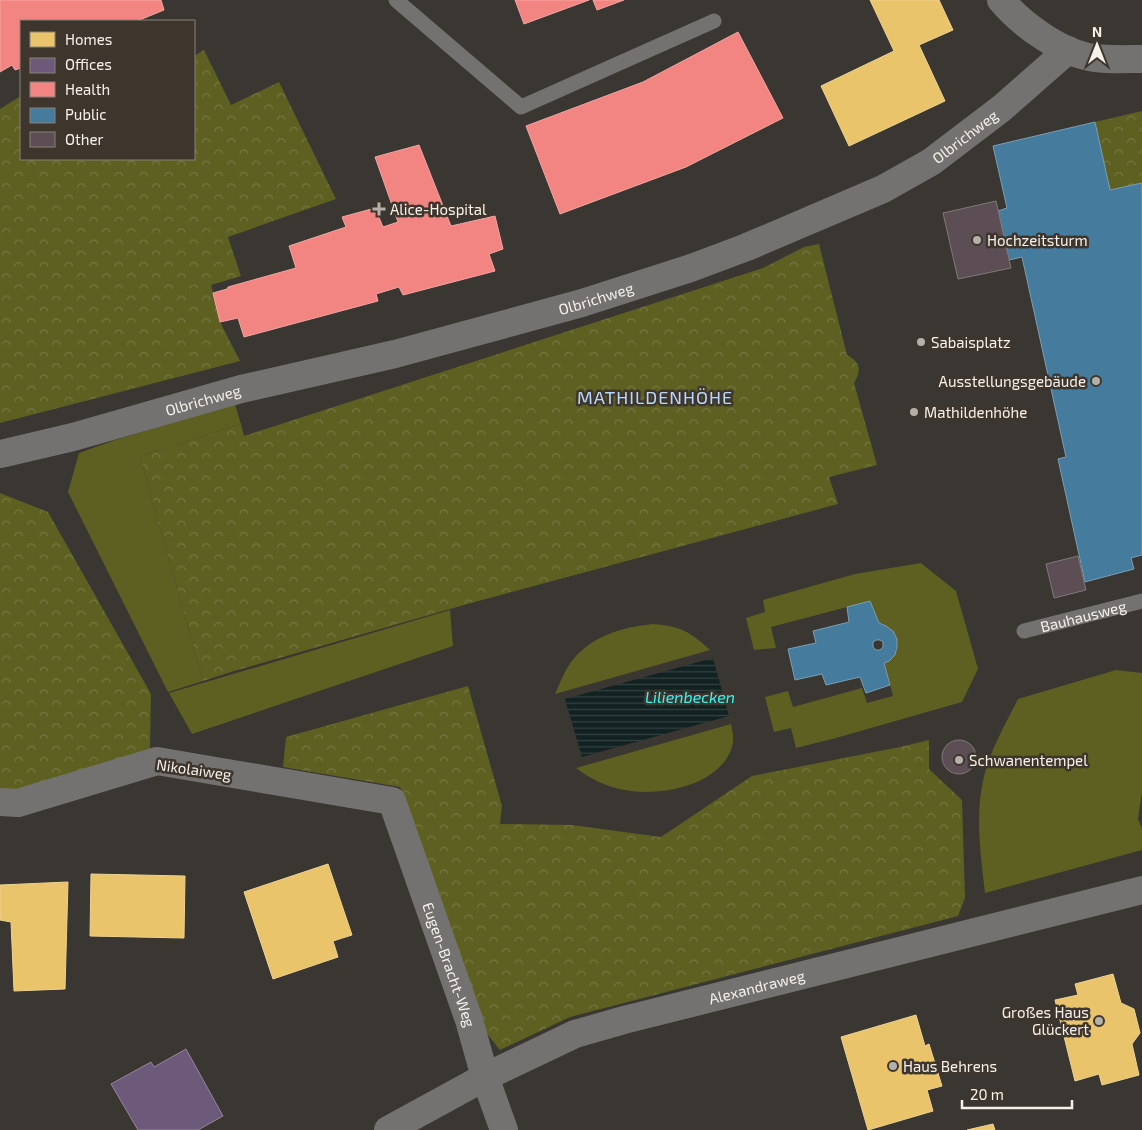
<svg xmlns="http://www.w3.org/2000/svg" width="1142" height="1130" font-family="'Exo 2',sans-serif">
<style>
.grass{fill:#5d6021}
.forest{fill:url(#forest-crowns)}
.water{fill:url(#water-rules)}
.homes{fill:#e9c46a;stroke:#edd291}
.offices{fill:#6d597a;stroke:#96879c}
.health{fill:#f28482;stroke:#f3a5a2}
.public{fill:#457b9d;stroke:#7a9eb4;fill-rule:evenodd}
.building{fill:#5d4e55;stroke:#7e7a79}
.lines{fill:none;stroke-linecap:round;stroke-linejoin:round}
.lane{stroke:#747270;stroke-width:15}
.street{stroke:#747270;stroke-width:28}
.poi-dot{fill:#b4b0aa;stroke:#3e362d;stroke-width:2}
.labels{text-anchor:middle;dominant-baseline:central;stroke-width:5;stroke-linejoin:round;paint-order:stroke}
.street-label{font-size:15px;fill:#f6f1eb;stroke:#3e362d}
.poi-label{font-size:15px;fill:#f6f1eb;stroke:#3e362d;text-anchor:start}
.water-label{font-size:16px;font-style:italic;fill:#36f5f7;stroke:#3e362d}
.quarter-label{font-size:18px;letter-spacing:1px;fill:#b9d7fb;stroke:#3e362d}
</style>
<defs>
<pattern id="forest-crowns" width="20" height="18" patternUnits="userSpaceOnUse" patternTransform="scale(1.25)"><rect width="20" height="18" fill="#5d6021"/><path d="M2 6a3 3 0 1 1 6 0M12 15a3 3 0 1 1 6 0" fill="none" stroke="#757741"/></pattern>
<pattern id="water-rules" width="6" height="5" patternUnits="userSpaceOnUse" patternTransform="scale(1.25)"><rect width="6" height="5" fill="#122121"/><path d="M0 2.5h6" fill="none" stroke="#354241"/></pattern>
</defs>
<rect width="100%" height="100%" fill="#3a3631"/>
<path class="grass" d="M235,404L241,424L140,456L203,681L168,692L68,492L79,453L115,440Z
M921,563L956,591L978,669L962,702L836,738L796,748L791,728L774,732L765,697L788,691L793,707L862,688L867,703L893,696L884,663C906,653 898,630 879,623L870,601L771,627L776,648L754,650L746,618L765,612L763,600L855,574Z
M450,610L453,646L192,734L169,693Z
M653,624C680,626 691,632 710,650L555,694C560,683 564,672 571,662C591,636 622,627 653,624Z
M1116,670L1142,673V792L1138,819L1142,829V850L985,893C981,857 975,817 983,781C989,752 1005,725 1018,699Z
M731,724C733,732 734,740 732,747C720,786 659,797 625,790C606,787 591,779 576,768Z"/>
<path class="forest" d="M204,50L231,105L279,82L336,199L228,237L241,276L211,285L221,324L240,361L0,423V109L21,96V159H194V56Z
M1142,111V183L1110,190L1095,122Z
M819,244L847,355C860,362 862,370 854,383L877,465L829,477L838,504L471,603L234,671L203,681L140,456L241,424L244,436L763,268L804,247Z
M0,493L48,512L151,694L150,750L16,794L0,792Z
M468,686L502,806L500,824L572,825L661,837L752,776L900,747L929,740V769L962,800L965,898L958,916L570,1017L500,1050L480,1025L400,787L283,767L286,737Z"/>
<path class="water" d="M713,658L729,716L582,757L565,699Z"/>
<path class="homes" d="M870,0H939L953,30L919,45L945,101L849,146L821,86L894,51Z
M328,864L352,935L333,941L338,957L273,979L244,892Z
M91,874L185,876L184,938L90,936Z
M68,882L65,989L14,991L11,922L0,920V885Z
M1113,974L1121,1003L1134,1009L1140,1033L1132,1044L1139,1075L1102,1085L1099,1074L1075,1081L1055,1000L1078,995L1075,984Z
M916,1015L925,1046L929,1044L942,1086L927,1090L933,1111L868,1130L841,1037Z
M993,1124L995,1130H967Z"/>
<path class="offices" d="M186,1049L223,1116L198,1130H138L111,1084L151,1062L154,1067Z"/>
<path class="health" d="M0,0H161L164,10L137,21H21V68L15,70L12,65L0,72Z
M515,0H589L524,24Z
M593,0H624L597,10Z
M738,32L783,118L686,167L560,214L526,126L643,82Z
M419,145L451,226L495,216L503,249L489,254L495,271L403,295L399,287L376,294L378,301L244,337L238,318L220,322L213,293L227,289L228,287L296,268L289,246L346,227L342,217L375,208L383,227L398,222L375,157Z"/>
<path class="public" d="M1095,122L1110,190L1142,183V555L1131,558L1134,569L1085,582L1058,459L1066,457L1022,257L1009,260L998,211L1007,208L993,146Z
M870,601L879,623L886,626L893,631L897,639V647L895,655L889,661L884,663L890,685L866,693L860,677L826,685L822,674L795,680L788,649L816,643L813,631L849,622L847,607ZM876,640H880L883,642V647L880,650H876L873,647V642Z"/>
<path class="building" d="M996,201L1011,268L958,279L943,213Z
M1078,556L1086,590L1054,598L1046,564Z
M942 757a17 17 0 1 1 34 0a17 17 0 1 1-34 0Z"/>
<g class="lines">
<g class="lane">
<path d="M396,0L521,107L714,21"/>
<path id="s1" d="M1024,631L1142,601"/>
</g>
<g class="street">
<path d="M1001,0C1022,25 1062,54 1095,58C1111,60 1127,59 1142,59"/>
<path id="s2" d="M0,454L73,437L241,389L395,354L582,303L691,268L747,247L883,189L931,162L1002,108L1068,50"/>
<path id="s3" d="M0,802L18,803L157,761L392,801L469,1020L485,1077L504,1130"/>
<path id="s4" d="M388,1130L485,1077L575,1034L624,1020L1142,890"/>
</g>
</g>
<g class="poi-dot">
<path d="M376.5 201.5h5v5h5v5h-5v5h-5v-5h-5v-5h5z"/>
<circle cx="977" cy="240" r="5"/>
<circle cx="921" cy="342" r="5"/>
<circle cx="1096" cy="381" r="5"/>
<circle cx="914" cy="412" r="5"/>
<circle cx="959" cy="760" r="5"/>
<circle cx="1099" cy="1021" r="5"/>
<circle cx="893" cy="1066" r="5"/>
</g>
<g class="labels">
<g class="street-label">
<text stroke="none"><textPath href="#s2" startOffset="1021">Olbrichweg</textPath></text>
<text stroke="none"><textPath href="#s2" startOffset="616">Olbrichweg</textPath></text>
<text stroke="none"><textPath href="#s2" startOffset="210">Olbrichweg</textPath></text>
<text stroke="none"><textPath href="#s1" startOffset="61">Bauhausweg</textPath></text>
<text transform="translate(194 769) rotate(8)">Nikolaiweg</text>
<text stroke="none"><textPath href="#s3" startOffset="575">Eugen-Bracht-Weg</textPath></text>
<text stroke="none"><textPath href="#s4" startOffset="398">Alexandraweg</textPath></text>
</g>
<g class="poi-label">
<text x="390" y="209">Alice-Hospital</text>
<text x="987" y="240">Hochzeitsturm</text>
<text x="931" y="342">Sabaisplatz</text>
<text x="1086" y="381" text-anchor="end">Ausstellungsgebäude</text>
<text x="924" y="412">Mathildenhöhe</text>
<text x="969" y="760">Schwanentempel</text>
<text x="1089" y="1012" text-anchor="end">Großes Haus<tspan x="1089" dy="17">Glückert</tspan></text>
<text x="903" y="1066">Haus Behrens</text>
</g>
<g class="water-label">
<text x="690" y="696">Lilienbecken</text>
</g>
<g class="quarter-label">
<text x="655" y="397">MATHILDENHÖHE</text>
</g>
</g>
<rect x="20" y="20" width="175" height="140" fill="#3e362d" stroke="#888179"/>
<rect x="30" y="32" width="25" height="15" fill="#e9c46a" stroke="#888179"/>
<text x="65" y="45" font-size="15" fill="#f6f1eb">Homes</text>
<rect x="30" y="58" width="25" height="15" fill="#6d597a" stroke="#888179"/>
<text x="65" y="70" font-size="15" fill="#f6f1eb">Offices</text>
<rect x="30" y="82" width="25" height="15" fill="#f28482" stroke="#888179"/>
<text x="65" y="95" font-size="15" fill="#f6f1eb">Health</text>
<rect x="30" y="108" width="25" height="15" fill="#457b9d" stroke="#888179"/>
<text x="65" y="120" font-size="15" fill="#f6f1eb">Public</text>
<rect x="30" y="132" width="25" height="15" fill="#5d4e55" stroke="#888179"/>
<text x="65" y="145" font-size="15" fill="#f6f1eb">Other</text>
<g transform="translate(1097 45)" stroke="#3e362d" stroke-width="4" paint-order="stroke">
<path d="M0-4L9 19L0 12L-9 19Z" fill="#f6f1eb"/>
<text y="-8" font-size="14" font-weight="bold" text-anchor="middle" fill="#f6f1eb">N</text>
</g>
<path d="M962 1100v8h110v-8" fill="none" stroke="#f6f1eb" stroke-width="2.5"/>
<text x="970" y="1100" font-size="15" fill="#f6f1eb" stroke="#3e362d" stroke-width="4" paint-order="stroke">20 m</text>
</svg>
